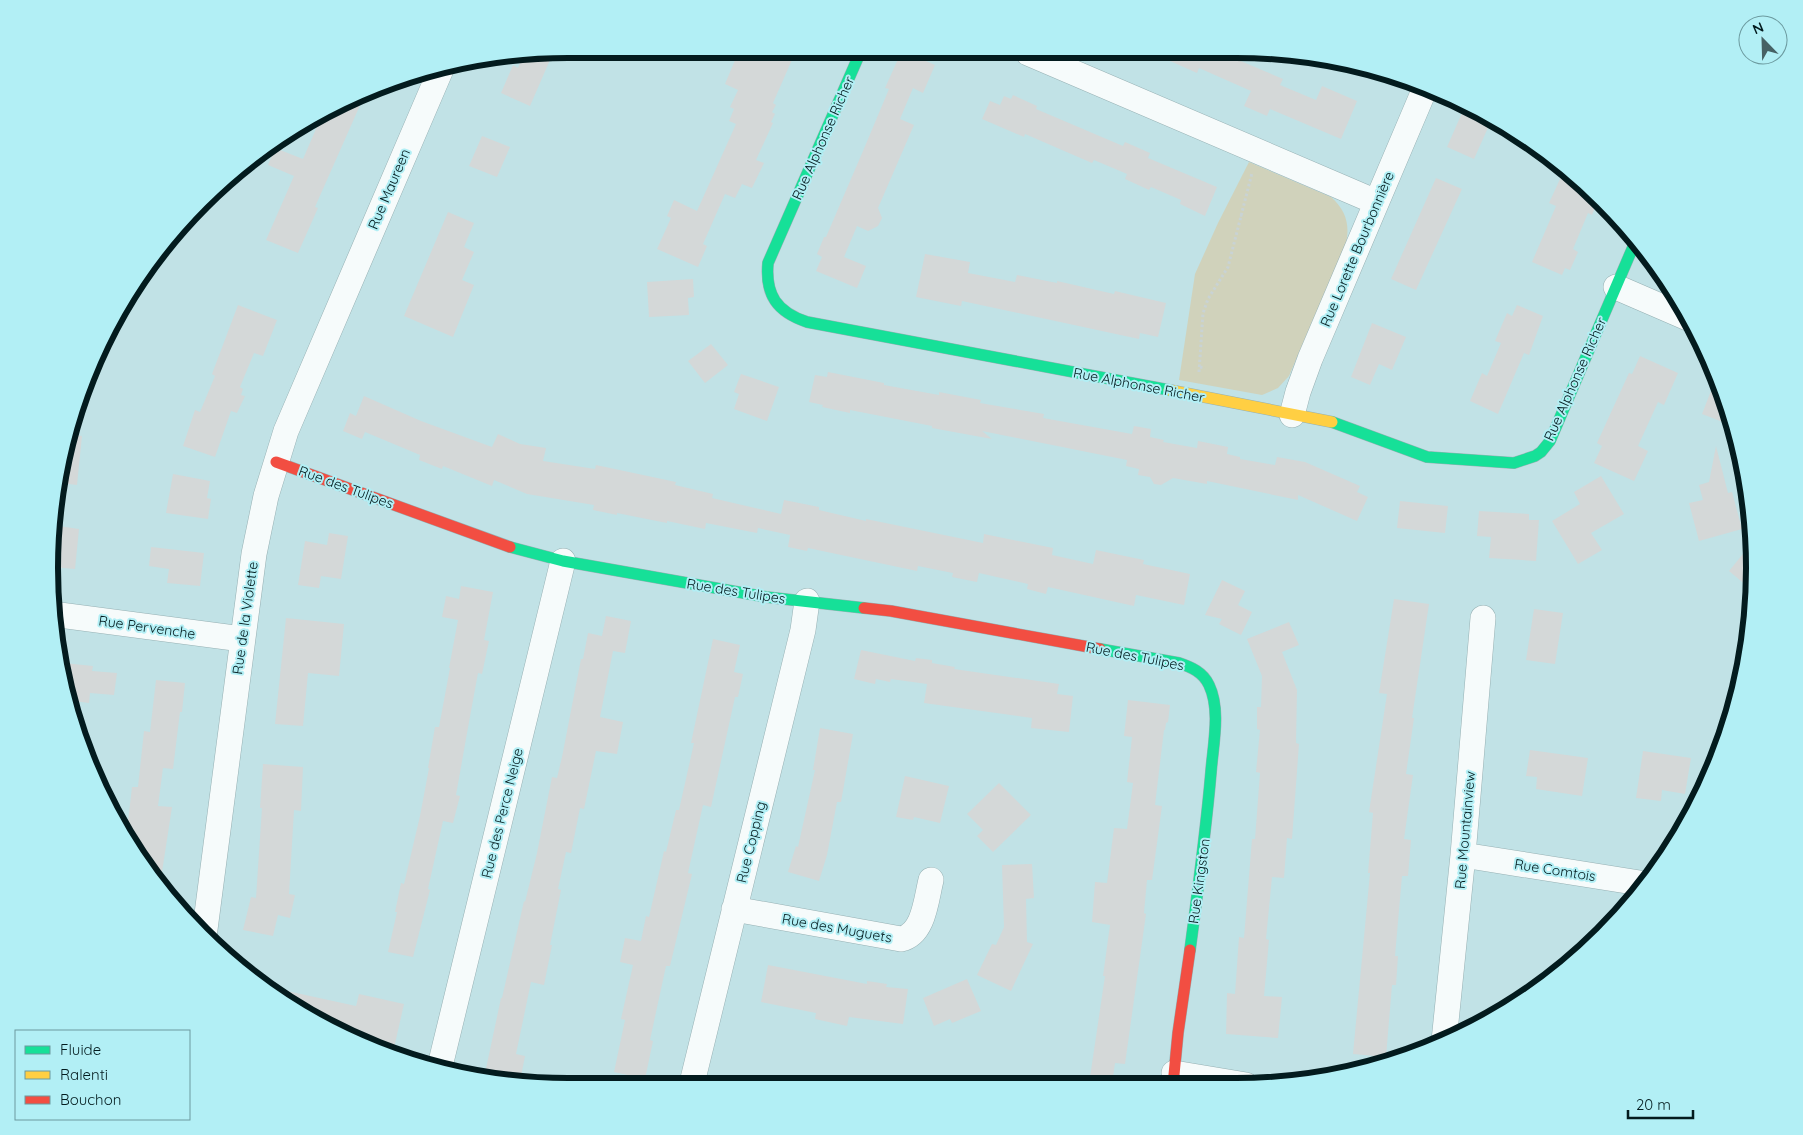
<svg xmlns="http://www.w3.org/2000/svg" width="1803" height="1135" font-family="Quicksand,sans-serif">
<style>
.green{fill:#d0d2bb}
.building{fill:#d4d8d8}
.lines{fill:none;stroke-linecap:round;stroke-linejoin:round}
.street-casing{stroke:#96b0b3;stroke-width:26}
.fast-casing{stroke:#96b0b3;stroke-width:12}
.slow-casing{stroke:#96b0b3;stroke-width:12}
.jam-casing{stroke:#96b0b3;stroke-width:12}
.path{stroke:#c9d3d4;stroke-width:3;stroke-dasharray:2.5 2.5;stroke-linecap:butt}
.street{stroke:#f6fbfb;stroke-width:25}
.fast{stroke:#16e098;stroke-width:11}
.slow{stroke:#ffcf43;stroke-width:11}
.jam{stroke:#f24e42;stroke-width:11}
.labels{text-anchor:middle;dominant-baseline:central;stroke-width:4;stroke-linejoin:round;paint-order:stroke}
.street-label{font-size:14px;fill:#031b1e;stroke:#b2eff5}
.rim{fill:none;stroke:#031b1e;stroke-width:6}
</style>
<rect width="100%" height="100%" fill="#c1e2e6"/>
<path class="green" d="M1249,162L1331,197C1346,210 1350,225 1346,243L1289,376L1278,388L1262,395L1179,380L1195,274L1218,223Z"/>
<path class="building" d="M524,53H553L530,106L501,93L513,65L518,68Z
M738,53H795L773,103L776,105L772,112L775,114L771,122L773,123L756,160L764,163L752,188L742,184L735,198L725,194L703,244L707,246L698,267L657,249L671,218L667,216L674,200L697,211L736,124L729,121L734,109L730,107L738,90L725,84Z
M1152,53H1238L1236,59L1283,79L1280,85L1316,100L1322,86L1357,101L1341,139L1270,109L1267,116L1244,106L1251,91L1199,68L1197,73Z
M910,54L935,65L923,93L913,88L900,119L914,125L878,208L882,218L878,226L868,231L857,226L844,257L866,266L857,288L816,271L822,257L817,254L824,237H826L863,151L889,89L885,88L899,57L906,61Z
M365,94L315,207L318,208L298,253L266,240L294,176L268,165L275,148L303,159L322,115Z
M1013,95L1037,106L1036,109L1123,146L1125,142L1150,153L1148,158L1217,187L1205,216L1180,204L1181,200L1151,187L1149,190L1125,179L1127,174L1094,160L1092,163L1025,134L1024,137L982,119L990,101L1000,105L1004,96L1011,99Z
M1465,106L1491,121L1474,159L1447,147Z
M482,136L510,147L497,177L469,166Z
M1565,168L1598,200L1592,215L1588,213L1573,249L1578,252L1570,270L1565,268L1562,275L1532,262L1556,206L1549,203Z
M1436,178L1462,189L1416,290L1391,279Z
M448,212L474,223L464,247L474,252L462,280L474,285L453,337L404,316Z
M925,254L970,262L968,273L1015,282L1017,275L1057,283V281L1114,294L1115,291L1166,303L1158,337L1140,333L1139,339L962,301L961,306L916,297Z
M693,279L694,297L688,298L689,315L649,317L647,282Z
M238,305L277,320L263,356L254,353L240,387L243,389L241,395L245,396L237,413L231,411L215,457L183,446L195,410L200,412L215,376L212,374Z
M1517,305L1543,316L1529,355L1524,353L1498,414L1470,401L1482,373L1487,376L1501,343L1495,341L1507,313L1512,316Z
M1372,323L1406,337L1392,370L1379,364L1370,385L1351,377Z
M711,344L728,365L705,383L688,361Z
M1640,356L1678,373L1664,405L1658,402L1638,446L1648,451L1634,481L1594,463L1602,446L1597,443L1629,373L1632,374Z
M828,372L884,383V385L939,395V392L981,400L980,403L1044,414L1043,418L1132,434L1134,426L1151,429L1150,437L1164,440L1163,442L1197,448L1198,441L1228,447L1227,454L1240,457V459L1275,465L1277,457L1305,462L1360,486L1357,492L1368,497L1357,521L1298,495V500L1207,481V484L1173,478L1161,485L1154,484L1150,477L1138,475L1139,469L1126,466L1127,460L982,431L992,439L932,428V426L850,410V413L822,407L823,405L809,402L815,375L827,377Z
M741,374L779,387L767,421L734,409L739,394L734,392Z
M1716,378L1727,401L1733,426L1702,414Z
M364,396L421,421L492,447L498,434L520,444L546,448L543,461L595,469L596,465L676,482L675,485L713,494L712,498L781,514L784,500L819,507V510L866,521V519L983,543L984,534L1053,548L1052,555L1093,564L1096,550L1144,560L1143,564L1190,574L1184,605L1136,595L1134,606L1048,587L1046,594L1027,589L1028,584L979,573L977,582L952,577L953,573L918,566L917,571L808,548L807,551L788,547L790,535L758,528L757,533L706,523L705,529L667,521V523L617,513V515L593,510L594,505L527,494L494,480L492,486L443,466L442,469L419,460L420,455L365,432L362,439L343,431L350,413L356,416Z
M70,434L82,436L77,485L60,483Z
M1716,446L1728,493L1732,492L1742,529L1699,541L1689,503L1703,500L1699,485L1709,482Z
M173,474L210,481L207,498L211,499L208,519L166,513Z
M1601,476L1624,514L1591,533L1602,550L1578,564L1552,521L1580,504L1574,492Z
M1400,501L1448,506L1445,533L1397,528Z
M1479,511L1529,514V520H1539L1536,561L1489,558L1491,537L1477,536Z
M52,525L79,529L75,569L51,567L50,534Z
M329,533L348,536L341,579L321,576L319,588L298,585L305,541L327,545Z
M1751,544L1753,591L1729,571Z
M151,547L204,553L200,586L167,583L169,569L149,566Z
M1222,580L1245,591L1238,605L1252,612L1241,635L1219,624L1222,619L1205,615Z
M461,586L493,592L484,640L489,641L482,674L478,673L469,722L456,795L460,796L453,823L443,821L428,889L430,890L413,957L388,952L397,912H395L401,883L404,884L420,816L429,768H428L435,727H439L450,668H449L458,620L442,617L446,596L459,599Z
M1394,599L1429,604L1412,718H1414L1406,774L1413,775L1404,839L1411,840L1408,876H1402L1395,956H1398L1396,985H1392L1386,1057L1353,1054L1370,873H1368L1373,813L1369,812L1387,694L1379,693Z
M1534,609L1563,613L1555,664L1526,660Z
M606,616L631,621L625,653L613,651L600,717L623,722L617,754L596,751L584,809L580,808L571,853L566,852L558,889L561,890L550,945H552L544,985L531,982L516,1054L525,1056L520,1081L508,1078L507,1082H500L484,1078L501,998H502L524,901L525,902L537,853L552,777L557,778L562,757L581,659H583L588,633L602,636Z
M286,618L344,624L339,676L308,673L303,726L275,724Z
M1289,622L1299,645L1282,652L1297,690L1296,743L1299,744L1292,839L1287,838L1284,878L1272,877L1266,939L1269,940L1264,996L1282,997L1278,1038L1226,1034L1227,993L1235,994L1239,937L1244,938L1252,839H1255L1260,773L1256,772L1260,730L1257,729V707H1261L1262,676L1247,639Z
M713,639L740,645L734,672L743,674L738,697H735L711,807L703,805L688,873L692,874L670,966H666L650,1040L653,1041L645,1079L614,1072L625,1020L621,1019L633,965L620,962L625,938L641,941L646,916L649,917L664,851L666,852L676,810H679L694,743H691Z
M861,650L915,661L916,658L932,660V663L955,667L954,669L1059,684L1057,694L1073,696L1069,732L1031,728L1032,718L924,703L927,684L891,679L890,682L876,679L875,684L854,679Z
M64,663L93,666L92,671L117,673L114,695L90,693L89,703L66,700L62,680Z
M156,680L185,683L182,712H180L173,769L163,768L158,806L172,807L160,885L136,856L126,838L132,787H138L144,731L150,732Z
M1128,700L1170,705L1168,722L1166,723L1165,730H1164L1155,805L1162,806L1152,880H1147L1144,913L1146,914L1125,1064L1115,1063L1112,1084H1089L1105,976H1103L1110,925L1092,922L1095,882L1107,883L1114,828L1127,829L1133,783L1127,782L1132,737L1124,736Z
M820,728L853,734L841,802H837L827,855L819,881L788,872L796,846L798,847L815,770H813Z
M1530,750L1588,758L1582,796L1536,789L1537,777L1526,776Z
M1643,751L1691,758L1685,794L1662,790L1661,801L1636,798Z
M263,764L303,767L301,811L294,810L289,894L295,895L290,918L278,915L273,936L243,930L251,897L256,898L262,808H260Z
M905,776L949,786L940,823L914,817L913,820L896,817Z
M999,783L1031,815L993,852L977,836L983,830L967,814Z
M1032,864L1034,898L1026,899L1027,942L1033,944L1011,991L977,975L992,944L996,945L1004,927L1002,865Z
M768,965L867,984V981L887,984L886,987L908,989L903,1024L849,1017L847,1026L815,1019L816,1013L761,1002Z
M967,979L981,1011L952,1023L950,1019L934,1026L923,998Z
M278,989L356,1006L359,994L404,1004L394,1048L356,1039L276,993Z"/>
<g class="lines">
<defs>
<path id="street" d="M1028,53L1376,202
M1616,287L1690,319
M1292,415L1298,392L1310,359L1426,86
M52,614L242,639
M1463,855L1646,884
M734,909L901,939C924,934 926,900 931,880
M204,937L254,554L266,496L286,431L442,67
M1444,1041L1463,855L1483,618
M440,1066L563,561
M1174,1073L1246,1085
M692,1083L803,630L807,601"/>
<path id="fast" d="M860,53L768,263C765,295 777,312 807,322L1169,390
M1332,422L1427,457L1514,463L1535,456L1541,452L1550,441L1636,240
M510,547L563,561L766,597L864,608
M1100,649L1179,663C1191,667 1203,672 1209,685C1221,710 1213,745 1211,772C1206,831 1198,890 1190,950"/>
<path id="slow" d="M1169,390L1332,422"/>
<path id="jam" d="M276,462L510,547
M864,608L891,611L1100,649
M1173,1085L1178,1033L1190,950"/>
</defs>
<use href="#street" class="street-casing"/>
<use href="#fast" class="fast-casing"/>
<use href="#slow" class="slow-casing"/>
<use href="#jam" class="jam-casing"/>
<path class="path" d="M1240,215L1245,216
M1200,367L1205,368
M1199,372L1203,313L1208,299L1228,267L1252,173"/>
<use href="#street" class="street"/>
<use href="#fast" class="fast"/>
<use href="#slow" class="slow"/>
<use href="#jam" class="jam"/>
</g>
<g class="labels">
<g class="street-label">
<text transform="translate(823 138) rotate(-66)">Rue Alphonse Richer</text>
<text transform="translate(389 189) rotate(-67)">Rue Maureen</text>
<text transform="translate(1357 249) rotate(-67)">Rue Lorette Bourbonnière</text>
<text transform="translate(1575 379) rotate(-66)">Rue Alphonse Richer</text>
<text transform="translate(1139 385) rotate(11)">Rue Alphonse Richer</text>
<text transform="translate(346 487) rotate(20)">Rue des Tulipes</text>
<text transform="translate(736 591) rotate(9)">Rue des Tulipes</text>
<text transform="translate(245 618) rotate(-82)">Rue de la Violette</text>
<text transform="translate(147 627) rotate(8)">Rue Pervenche</text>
<text transform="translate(1135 656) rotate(11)">Rue des Tulipes</text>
<text transform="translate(502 813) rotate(-76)">Rue des Perce Neige</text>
<text transform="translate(1465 830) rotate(-85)">Rue Mountainview</text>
<text transform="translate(751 842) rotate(-76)">Rue Copping</text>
<text transform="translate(1555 870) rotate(9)">Rue Comtois</text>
<text transform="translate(1199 881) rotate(-82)">Rue Kingston</text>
<text transform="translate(837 928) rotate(10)">Rue des Muguets</text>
</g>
</g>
<path d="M0 0H1803V1135H0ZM568 58H1236A510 510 0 0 1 1746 568V568A510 510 0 0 1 1236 1078H568A510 510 0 0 1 58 568V568A510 510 0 0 1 568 58Z" fill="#b2eff5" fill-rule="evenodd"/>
<path class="rim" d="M568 58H1236A510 510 0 0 1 1746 568V568A510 510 0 0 1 1236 1078H568A510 510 0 0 1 58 568V568A510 510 0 0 1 568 58Z"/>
<rect x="15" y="1030" width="175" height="90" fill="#b2eff5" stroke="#6c9a9f"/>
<rect x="25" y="1046" width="25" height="8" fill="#16e098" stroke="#6c9a9f"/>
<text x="60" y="1055" font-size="15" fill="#031b1e">Fluide</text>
<rect x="25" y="1071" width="25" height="8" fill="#ffcf43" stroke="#6c9a9f"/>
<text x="60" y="1080" font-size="15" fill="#031b1e">Ralenti</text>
<rect x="25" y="1096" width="25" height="8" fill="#f24e42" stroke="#6c9a9f"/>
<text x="60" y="1105" font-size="15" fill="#031b1e">Bouchon</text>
<g transform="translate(1763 40) rotate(337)"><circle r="24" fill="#b2eff5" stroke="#6c9a9f"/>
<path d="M0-4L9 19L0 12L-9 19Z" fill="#466164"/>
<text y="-8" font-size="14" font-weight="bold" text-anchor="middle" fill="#031b1e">N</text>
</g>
<path d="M1628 1110v8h65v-8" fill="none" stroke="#031b1e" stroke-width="2.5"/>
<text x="1636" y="1110" font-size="15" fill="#031b1e" stroke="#b2eff5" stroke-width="4" paint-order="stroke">20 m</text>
</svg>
